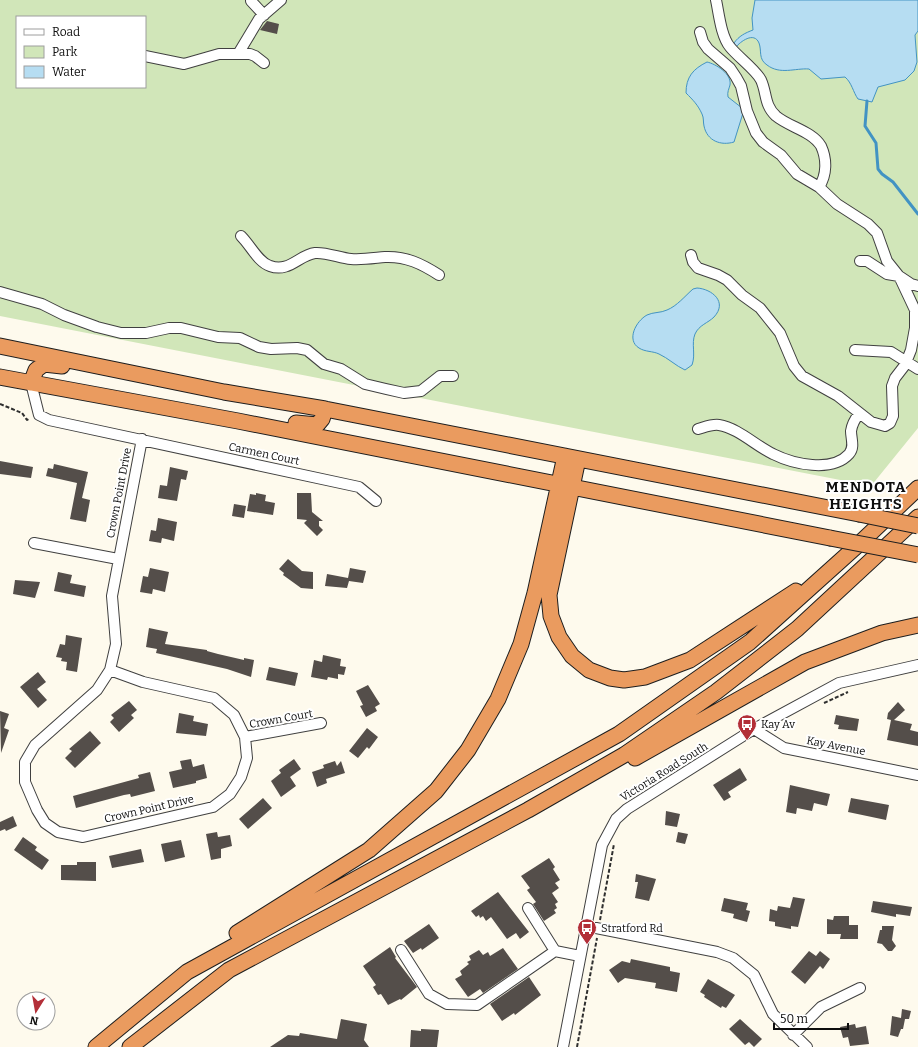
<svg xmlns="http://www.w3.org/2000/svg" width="918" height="1047" font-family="Bitter,serif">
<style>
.green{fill:#d1e6b9;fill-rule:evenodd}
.water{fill:#b6ddf2;stroke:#4293c3}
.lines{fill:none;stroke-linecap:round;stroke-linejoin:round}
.stream{stroke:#4293c3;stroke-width:3}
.building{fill:#544e4a}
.minor-casing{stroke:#404040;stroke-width:12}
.highway-casing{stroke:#1e1e1e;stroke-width:17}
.path{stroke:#2f2f2f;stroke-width:2;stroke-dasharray:4 2;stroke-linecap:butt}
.minor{stroke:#fff;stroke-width:10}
.highway{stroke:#ea9b5f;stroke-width:15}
.highway-bridge-casing{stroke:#1e1e1e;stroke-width:17;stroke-linecap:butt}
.highway-bridge{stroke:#ea9b5f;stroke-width:15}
.labels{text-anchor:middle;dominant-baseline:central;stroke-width:4;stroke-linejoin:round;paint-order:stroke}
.street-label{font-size:11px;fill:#0d0d0d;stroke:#fff}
.poi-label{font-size:11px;fill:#0d0d0d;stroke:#fff;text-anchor:start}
.district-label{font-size:15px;font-weight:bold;letter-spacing:1px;fill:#0d0d0d;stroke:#fff}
</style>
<rect width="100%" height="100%" fill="#fefaed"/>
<path class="green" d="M0,0H918V428L871,486L0,316ZM17,17H145V87H17Z"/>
<path class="water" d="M755,0H918V31L915,35L917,62L914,71L905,80L878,87L872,102L858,99C853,92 852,83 845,77L821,79L809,69C795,68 780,75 767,65C758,59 762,51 759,43C754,31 740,42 736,47L734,43C739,36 745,33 753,30L752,18Z
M707,62C716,64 732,74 730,85C729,89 727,92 728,97L742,108L743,113L734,142C721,146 707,141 704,126C703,122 704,118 702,114C698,105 693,100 686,93C686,77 693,69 707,62Z
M697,288C712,289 728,302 714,317C708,323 699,325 695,334C691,344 696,354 692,365L685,370C676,366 668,358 659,354C653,351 645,352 639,348C626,340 636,321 647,315C653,312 661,313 667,310C677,306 685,296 693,289Z"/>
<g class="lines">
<path class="stream" d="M867,101L865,126L876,143L878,169L882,174L893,182L918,214"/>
</g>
<path class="building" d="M267,21L279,24L277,34L260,30Z
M0,461L33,467L31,478L0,474Z
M54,464L88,472L82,498L90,500L86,522L70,519L77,483L46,476L48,468L53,469Z
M170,467L188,471L186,480L181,479L177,501L158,498L160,485L167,486Z
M256,493L266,495L265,501L275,503L273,515L247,511L250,494L256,495Z
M297,493H311L312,512L323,521H319V526L323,530L317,536L304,523L307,520L297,519Z
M234,504L246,506L244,518L232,516Z
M158,518L177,522L174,541L162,538L161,543L149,541L151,530L156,531Z
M288,559L302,571L313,572V589L301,588L283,575L284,573L279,569Z
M150,568L169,572L165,592L153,589L152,594L140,592L143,576L148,577Z
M350,568L366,571L363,583L349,581L347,588L325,586L327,574L348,578Z
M58,572L72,575L70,583L86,586L84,597L54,591Z
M15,580L40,582L35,598L13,594Z
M149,628L168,632L165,644L207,650V651L218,654L244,660V658L254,660L251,677L227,669L156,653L157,649L146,647Z
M66,635L82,638L77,672L66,670L67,662L61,661L62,658L56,657L60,644L65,645Z
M323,655L341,659L340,666L346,667L344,675L338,674V679L328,677L327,680L311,677L314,660L322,662Z
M269,667L298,673L295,686L266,680Z
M38,672L46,682L37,689L47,700L38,708L20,687Z
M368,685L380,704L375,707L377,711L366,717L360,706L363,705L356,691Z
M129,701L137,710L131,715L134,718L119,732L110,722L114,718L111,715Z
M898,702L905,710L894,720L912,724L910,730L918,732V746L887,740L891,720L887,719L888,713Z
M0,711L9,714L4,728L9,730L1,753Z
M179,713L194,716L193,721L208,724L206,736L176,733Z
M836,715L859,719L857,731L838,729L839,725L834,724Z
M367,728L378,737L369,749L367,747L358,758L349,751Z
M90,731L101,743L75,768L65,758L72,751L69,749Z
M191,759L193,767L204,764L207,778L196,781V783L173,788L169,772L182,769L180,761Z
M294,759L301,769L290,777L296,786L281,797L271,781L281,773L279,770Z
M335,761L337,766L341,761L345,773L326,779L327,783L317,787L312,772L324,768L323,765Z
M740,768L747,780L728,792L731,797L724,801L713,785Z
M150,772L155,791L131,797L130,794L124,795L76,808L73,796L139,778L138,775Z
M790,785L830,794L827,806L814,803L812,811L797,808L796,814L786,812Z
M263,798L272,808L248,829L239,819Z
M851,798L889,805L886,820L848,812Z
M666,811L680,814L677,827L665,825Z
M13,816L17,826L6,831L5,829L0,831V822Z
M217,832L218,837L230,835L232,846L221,849V858L211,860L206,834Z
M678,832L688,834L685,844L676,842Z
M23,837L37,847L35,850L49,860L42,870L14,850Z
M181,840L185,857L165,862L161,844Z
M141,849L144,862L112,868L109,856Z
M549,858L555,867L553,869L560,880L555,883L559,888L552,893L558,902L555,904L557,908L554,910L556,913L544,921L533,904L536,902L527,890L530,888L521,876Z
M77,862H96V881L61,880V865H77Z
M636,874L656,879L649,901L635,898L638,882H635Z
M498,892L529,932L520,939L516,933L507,939L491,917L486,921L483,916L480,918L479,915L476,917L471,911Z
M793,897L805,899L798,927L791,926V929L775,926V922L769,921L770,909L777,911L778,906L790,908Z
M724,898L748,903L746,910L750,911L747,922L733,918L734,914L721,911Z
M873,901L912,907L910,916L896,914V917L871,912Z
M834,916H849V925H858V939H840L841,934H827V919L833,920Z
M429,924L439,938L422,950L421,948L413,953L404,941Z
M882,926H894L892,940L896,946L892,951H888L882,944L877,943L880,930H882Z
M390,947L396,957L395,958L417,987L401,1000L400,999L388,1005L381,994L378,995L373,987L376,985L363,966Z
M503,948L518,969L483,993L480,989L468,997L455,979L462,975L460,971L469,964L467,962L471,960L469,956L479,950L483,955L488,952L490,956Z
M809,951L816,956L820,951L830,959L823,969L820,966L805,984L791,972Z
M631,959L670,967V971L680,973L677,992L655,988L656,983L625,978L618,983L609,970L622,961L630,963Z
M529,977L541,995L515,1015L514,1013L502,1021L490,1004Z
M708,979L735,995L726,1008L722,1006L721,1008L704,997L705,995L700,992Z
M902,1009L911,1011L909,1019H905L903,1029H901L898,1037L890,1035L892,1016L901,1018Z
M341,1019L367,1024L364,1040L369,1047H270L288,1035L299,1036L300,1033L337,1039Z
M740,1019L762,1039L754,1047L749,1042L745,1045L729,1029Z
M855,1024L856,1028L866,1026L869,1044L850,1046L848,1037L843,1038L840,1027Z
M421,1029L439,1030L437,1047H410L411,1030L421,1031Z"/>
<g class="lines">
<defs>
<path id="minor" d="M716,0C719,14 721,36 730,47C738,57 756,70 761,80C767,93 764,105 776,116C789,127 812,131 821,146C827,159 827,175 819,187
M251,1L264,15
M238,54L259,19L281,0
M145,56L184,64L219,54H250L255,56L264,63
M241,236C251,246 258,262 270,266C289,273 299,255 315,253C326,252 340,258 351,259C362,260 374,258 385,257C406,256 422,264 439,275
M691,255L693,262L698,268L718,275L727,280L742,295L760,308L780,333L794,366L802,376L838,396L871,422L885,426L890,423L893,416L892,386L895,378L905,365L911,350L915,328V310L899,276L887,261L877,233L868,224L837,204L819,187L797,174L781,155L763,142L756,133L747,111L741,86L736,77L730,68L708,49L703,42L700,32
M860,261H867L887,274L899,276L911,284L918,286
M0,292L42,304L64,315L97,327L121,333H146L169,328H181L218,337L240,338L259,347L271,349L297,348L307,350L324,364L341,369L365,384L386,389L404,393L421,391L440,376H453
M855,350L891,352L918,369
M31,383L39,415L49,420L359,487L376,501
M698,429C705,427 712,424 719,425C738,428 756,446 773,454C793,464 832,473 849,454C855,447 851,439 851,431C852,424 855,419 859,414
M34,543L118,559
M110,670L143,682L214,698L234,715L245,737L247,758L241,777L230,794L213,807L83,837L58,832L45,823L37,810L25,782V762L35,745L97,690L110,670L116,644L112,596L142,439
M754,729L784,748L918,775
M245,737L321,723
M528,908L555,951
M586,926L717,952L733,958L754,975L773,1014L807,1047
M401,950L429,994L447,1004L477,1005L555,951L580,956
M793,1035L821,1007L860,988
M563,1047L602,845L616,819L627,809L754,729L839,683L918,665"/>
<path id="highway" d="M0,346L224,392L325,409L859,514
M0,377L238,421L830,538
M31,383L36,370L44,364L62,366
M296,423L317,425L322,419L325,409
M578,459L549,595L551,616L559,637L572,656L589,670L610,678L624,680L645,677L690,660L796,591
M635,758L805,662L882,633L918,625
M237,933L369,850L436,791L468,750L498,699L521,644L535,593L565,456
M96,1047L187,972L619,734L750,642L859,544L918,488
M130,1047L229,970L528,810L624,755L716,692L797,629L918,517"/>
</defs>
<use href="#minor" class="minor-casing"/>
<use href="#highway" class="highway-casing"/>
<path class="path" d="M0,404L22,413L27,420L30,418
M824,703L848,692
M600,920L614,844
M577,1047L597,938"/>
<use href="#minor" class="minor"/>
<use href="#highway" class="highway"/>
<defs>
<path id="highway-bridge" d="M859,514L918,526
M830,538L918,555"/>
</defs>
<use href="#highway-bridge" class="highway-bridge-casing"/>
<use href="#highway-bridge" class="highway-bridge"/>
</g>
<defs>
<symbol id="bus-pin" viewBox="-11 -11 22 30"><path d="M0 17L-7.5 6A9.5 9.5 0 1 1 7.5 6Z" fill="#b32f38" stroke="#fff"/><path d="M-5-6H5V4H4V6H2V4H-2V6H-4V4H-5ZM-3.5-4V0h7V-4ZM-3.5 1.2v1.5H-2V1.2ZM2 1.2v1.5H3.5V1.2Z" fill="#fff"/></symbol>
</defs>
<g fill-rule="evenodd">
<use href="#bus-pin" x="736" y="713" width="22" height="30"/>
<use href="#bus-pin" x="576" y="917" width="22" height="30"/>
</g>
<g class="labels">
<g class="street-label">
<text transform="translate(264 454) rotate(12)">Carmen Court</text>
<text transform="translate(119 493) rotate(-79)">Crown Point Drive</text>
<text transform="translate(281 719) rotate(-10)">Crown Court</text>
<text transform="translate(836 746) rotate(11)">Kay Avenue</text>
<text transform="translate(664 772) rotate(-32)">Victoria Road South</text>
<text transform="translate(149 809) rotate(-13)">Crown Point Drive</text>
</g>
<g class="poi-label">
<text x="761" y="724">Kay Av</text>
<text x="601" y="928">Stratford Rd</text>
</g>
<g class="district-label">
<text x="866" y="487">MENDOTA<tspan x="866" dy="17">HEIGHTS</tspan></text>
</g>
</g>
<rect x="16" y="16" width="130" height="72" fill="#ffffff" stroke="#9e9e9e"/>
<rect x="24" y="29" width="20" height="6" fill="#ffffff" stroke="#9e9e9e"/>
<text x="52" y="36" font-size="12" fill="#0d0d0d">Road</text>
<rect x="24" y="46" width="20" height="12" fill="#d1e6b9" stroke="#9e9e9e"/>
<text x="52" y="56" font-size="12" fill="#0d0d0d">Park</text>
<rect x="24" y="66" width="20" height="12" fill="#b6ddf2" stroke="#9e9e9e"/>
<text x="52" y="76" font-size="12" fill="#0d0d0d">Water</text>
<g transform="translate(36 1011) rotate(191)"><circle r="19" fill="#ffffff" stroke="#9e9e9e"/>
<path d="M0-3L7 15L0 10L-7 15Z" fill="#b32f38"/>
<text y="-6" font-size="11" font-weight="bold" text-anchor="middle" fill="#0d0d0d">N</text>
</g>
<path d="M774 1023v6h74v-6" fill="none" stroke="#0d0d0d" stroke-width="2"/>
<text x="780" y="1023" font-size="12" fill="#0d0d0d" stroke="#ffffff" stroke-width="3" paint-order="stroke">50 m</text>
</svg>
